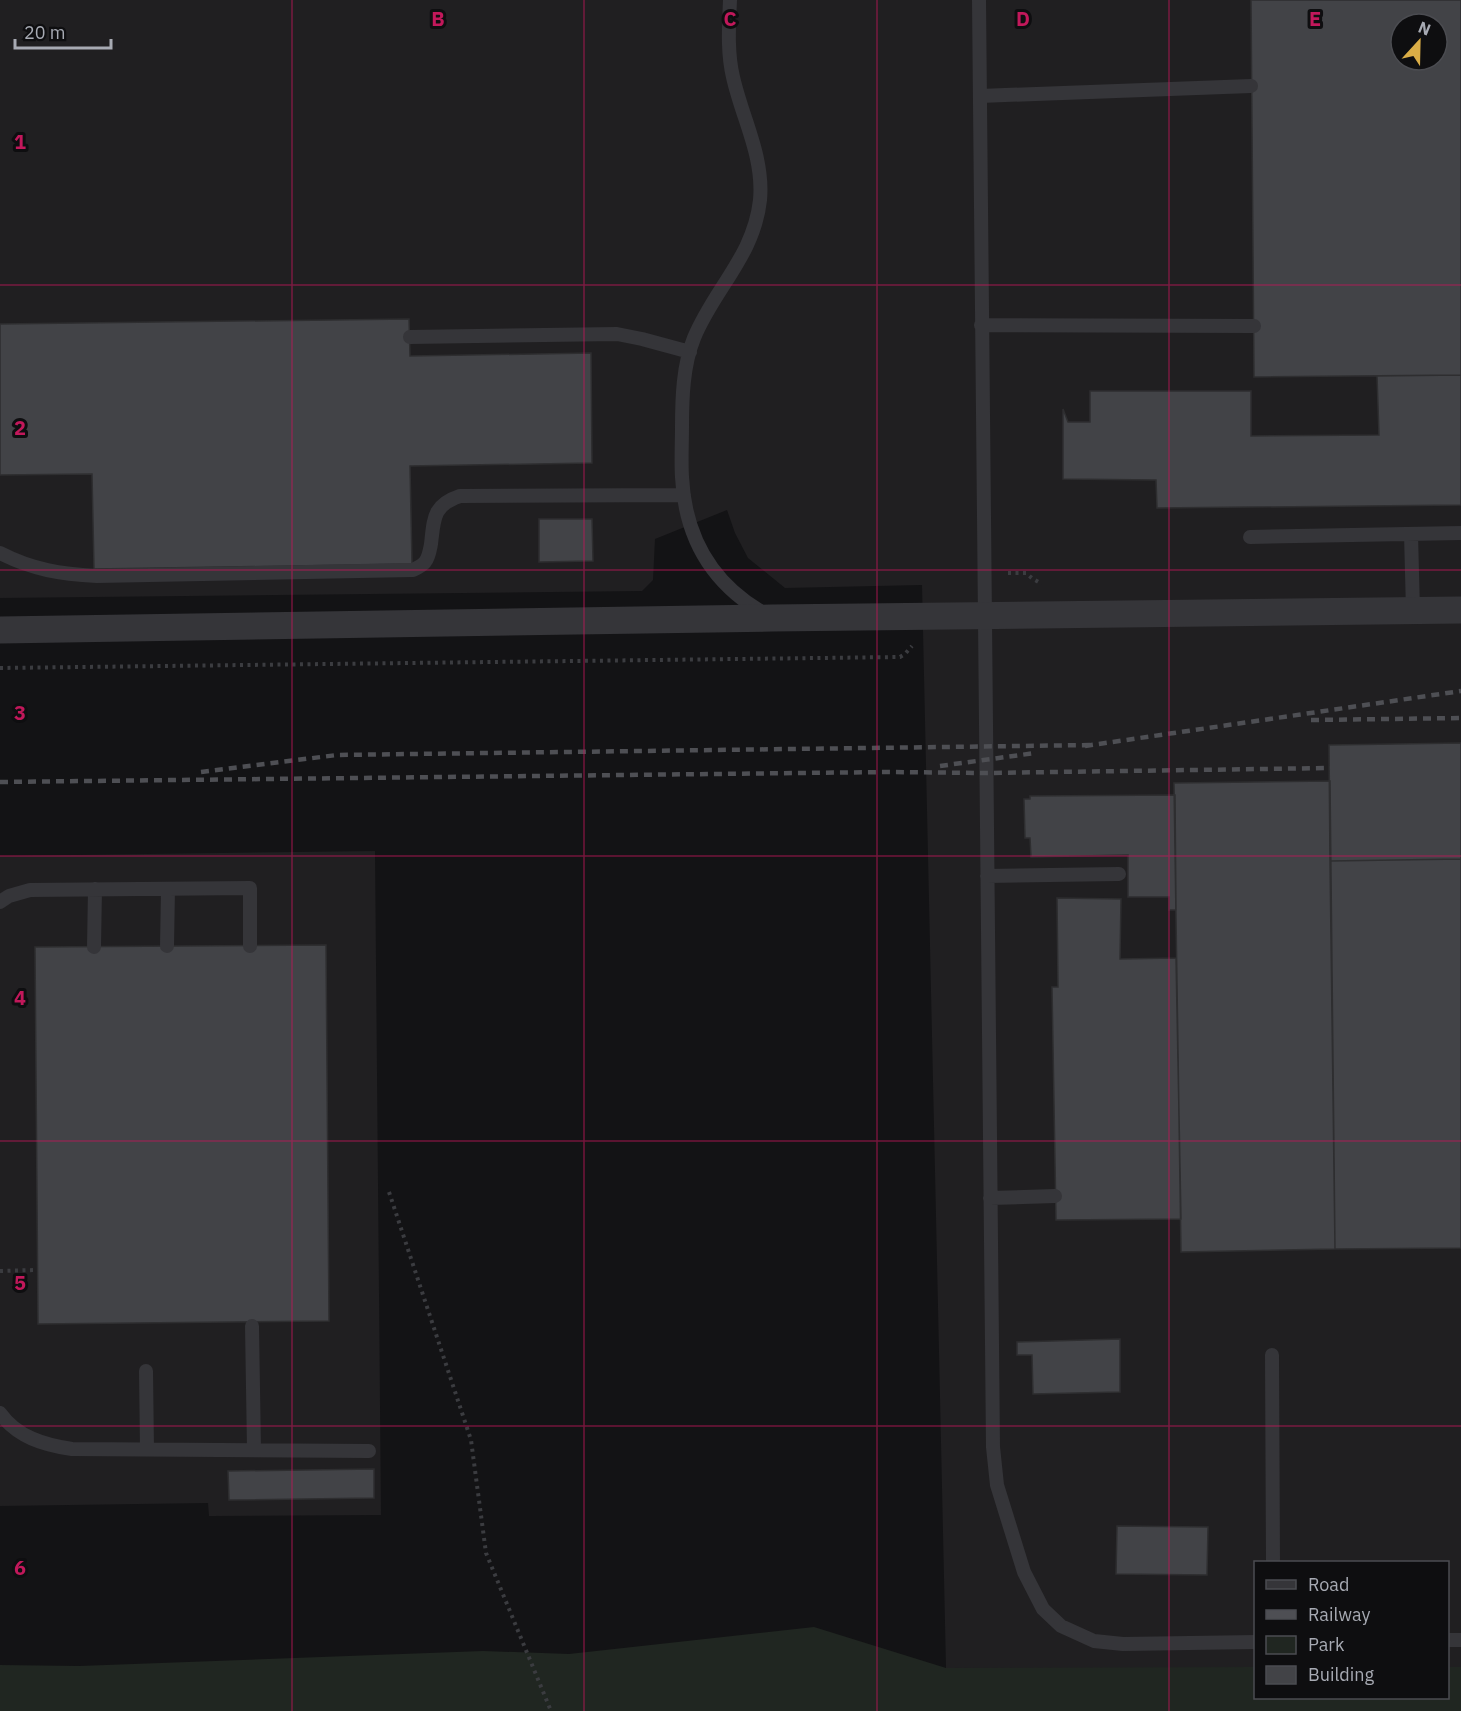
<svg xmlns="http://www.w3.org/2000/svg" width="1461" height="1711" font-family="'IBM Plex Sans',sans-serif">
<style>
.built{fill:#201f21;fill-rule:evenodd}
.green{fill:#202621}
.building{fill:#424347;stroke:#2e2e30;stroke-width:1.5;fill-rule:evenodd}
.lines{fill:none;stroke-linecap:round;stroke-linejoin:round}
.path{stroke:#3b3c40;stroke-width:4;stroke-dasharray:3 4.5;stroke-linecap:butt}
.service{stroke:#353539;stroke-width:14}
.minor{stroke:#353539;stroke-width:27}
.rail{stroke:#4e4f54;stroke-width:4.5;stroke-dasharray:8 6;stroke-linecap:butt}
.grid{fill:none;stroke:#c2185b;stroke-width:1.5;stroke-opacity:0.55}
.grid-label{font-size:20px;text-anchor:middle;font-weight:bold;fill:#c2185b;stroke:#0e0e10;stroke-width:6;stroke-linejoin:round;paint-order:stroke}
</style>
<rect width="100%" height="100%" fill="#131315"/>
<path class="built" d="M0,0H1461V1671H1448V1562H1256L1255,1670L946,1668L922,585L785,588L748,558L735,533L727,510L655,539L653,580L642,591L0,598ZM1401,24H1437V60H1401Z
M375,851L381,1515L209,1516L208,1503L0,1506V856Z"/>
<path class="green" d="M814,1627L946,1668L1255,1667L1256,1698H1448V1667H1461V1711H0V1665L79,1666L483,1651L569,1654Z"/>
<path class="building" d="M1251,0H1461V375L1254,377ZM1401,24H1437V60H1401Z
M409,319L410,356L591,353L592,463L410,466L412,564L297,566L94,569L92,474L0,475V324Z
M1461,375V505L1157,508L1156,480L1063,479V409L1068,422H1090V391H1251V436L1379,435L1377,376Z
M539,519H592L593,561L539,562Z
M1461,743V859L1330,861L1329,745Z
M1330,781L1335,1249L1181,1252L1174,783Z
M1175,795L1176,910H1169V897H1128V855L1031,857L1030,838H1025L1024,799H1030V796Z
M1461,859V1248L1335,1249L1330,861Z
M1057,898L1121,899L1120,959L1176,958L1181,1219L1056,1220L1052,987H1058Z
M326,945L329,1321L38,1324L35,947Z
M1120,1339V1392L1033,1394L1032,1355H1017V1342Z
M374,1469V1498L229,1500L228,1471Z
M1117,1526L1208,1527L1207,1575L1116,1574Z"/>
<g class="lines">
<path class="path" d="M1008,573H1026L1033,579L1042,584
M0,668L900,657L905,654L912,646
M389,1192L471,1440L486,1553L551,1711
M0,1271L35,1270"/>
<path class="service" d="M730,0C729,25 727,52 733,77C742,118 764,156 760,200C754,256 714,289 694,338C683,365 682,398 682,427C682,444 681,461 682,477C685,537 712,584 765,614
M979,0L993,1447L997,1485L1024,1572L1043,1609L1061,1626L1094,1641L1123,1644L1256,1642
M980,96L1251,86
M981,325L1254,326
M410,337L617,334L642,339L690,352
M1411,534L1413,611
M1250,537L1461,533
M0,553C33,570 61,574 97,576L413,570C417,568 423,565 425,562C429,557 430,549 431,544C434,518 433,505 460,496L684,495
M987,876L1119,874
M0,902L9,896L30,890L250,888V946
M167,946L168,889
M94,947L95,889
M990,1198L1055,1196
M252,1326L254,1450
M1272,1355L1273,1562
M146,1371L147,1449
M0,1413C17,1437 44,1445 72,1449L369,1451
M1448,1640H1461"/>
<path class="minor" d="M0,630L772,618L1461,610"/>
<path class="rail" d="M1311,720L1461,718
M1085,746L1461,691
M940,766L1035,753
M201,772L337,755L1094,745
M0,782L889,772L986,773L1330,768"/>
</g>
<path class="grid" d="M292,0V1711M584,0V1711M877,0V1711M1169,0V1711M0,285H1461M0,570H1461M0,856H1461M0,1141H1461M0,1426H1461"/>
<g class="grid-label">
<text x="438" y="26">B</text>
<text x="730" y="26">C</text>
<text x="1023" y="26">D</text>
<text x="1315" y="26">E</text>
<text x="20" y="149">1</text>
<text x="20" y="435">2</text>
<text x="20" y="720">3</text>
<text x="20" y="1005">4</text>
<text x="20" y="1290">5</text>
<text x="20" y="1575">6</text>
</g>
<rect x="1254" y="1561" width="195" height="138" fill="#0e0e10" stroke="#4b4c51" stroke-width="1.5"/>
<rect x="1266" y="1580" width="30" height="9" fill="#353539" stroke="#4b4c51" stroke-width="1.5"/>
<text x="1308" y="1591" font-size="18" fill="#a7aab3">Road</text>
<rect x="1266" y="1610" width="30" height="9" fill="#4e4f54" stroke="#4b4c51" stroke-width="1.5"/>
<text x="1308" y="1621" font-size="18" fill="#a7aab3">Railway</text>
<rect x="1266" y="1636" width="30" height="18" fill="#202621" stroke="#4b4c51" stroke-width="1.5"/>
<text x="1308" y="1651" font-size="18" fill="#a7aab3">Park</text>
<rect x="1266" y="1666" width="30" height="18" fill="#424347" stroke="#4b4c51" stroke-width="1.5"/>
<text x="1308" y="1681" font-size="18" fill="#a7aab3">Building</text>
<g transform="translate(1419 42) rotate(22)"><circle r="28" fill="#0e0e10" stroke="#4b4c51" stroke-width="1.5"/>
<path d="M0-4.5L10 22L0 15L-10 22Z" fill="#daad46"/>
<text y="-9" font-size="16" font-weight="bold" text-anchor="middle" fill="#a7aab3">N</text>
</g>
<path d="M15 39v9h96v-9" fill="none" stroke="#a7aab3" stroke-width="3"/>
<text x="24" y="39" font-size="18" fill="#a7aab3" stroke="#0e0e10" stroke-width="4.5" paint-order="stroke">20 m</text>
</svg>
